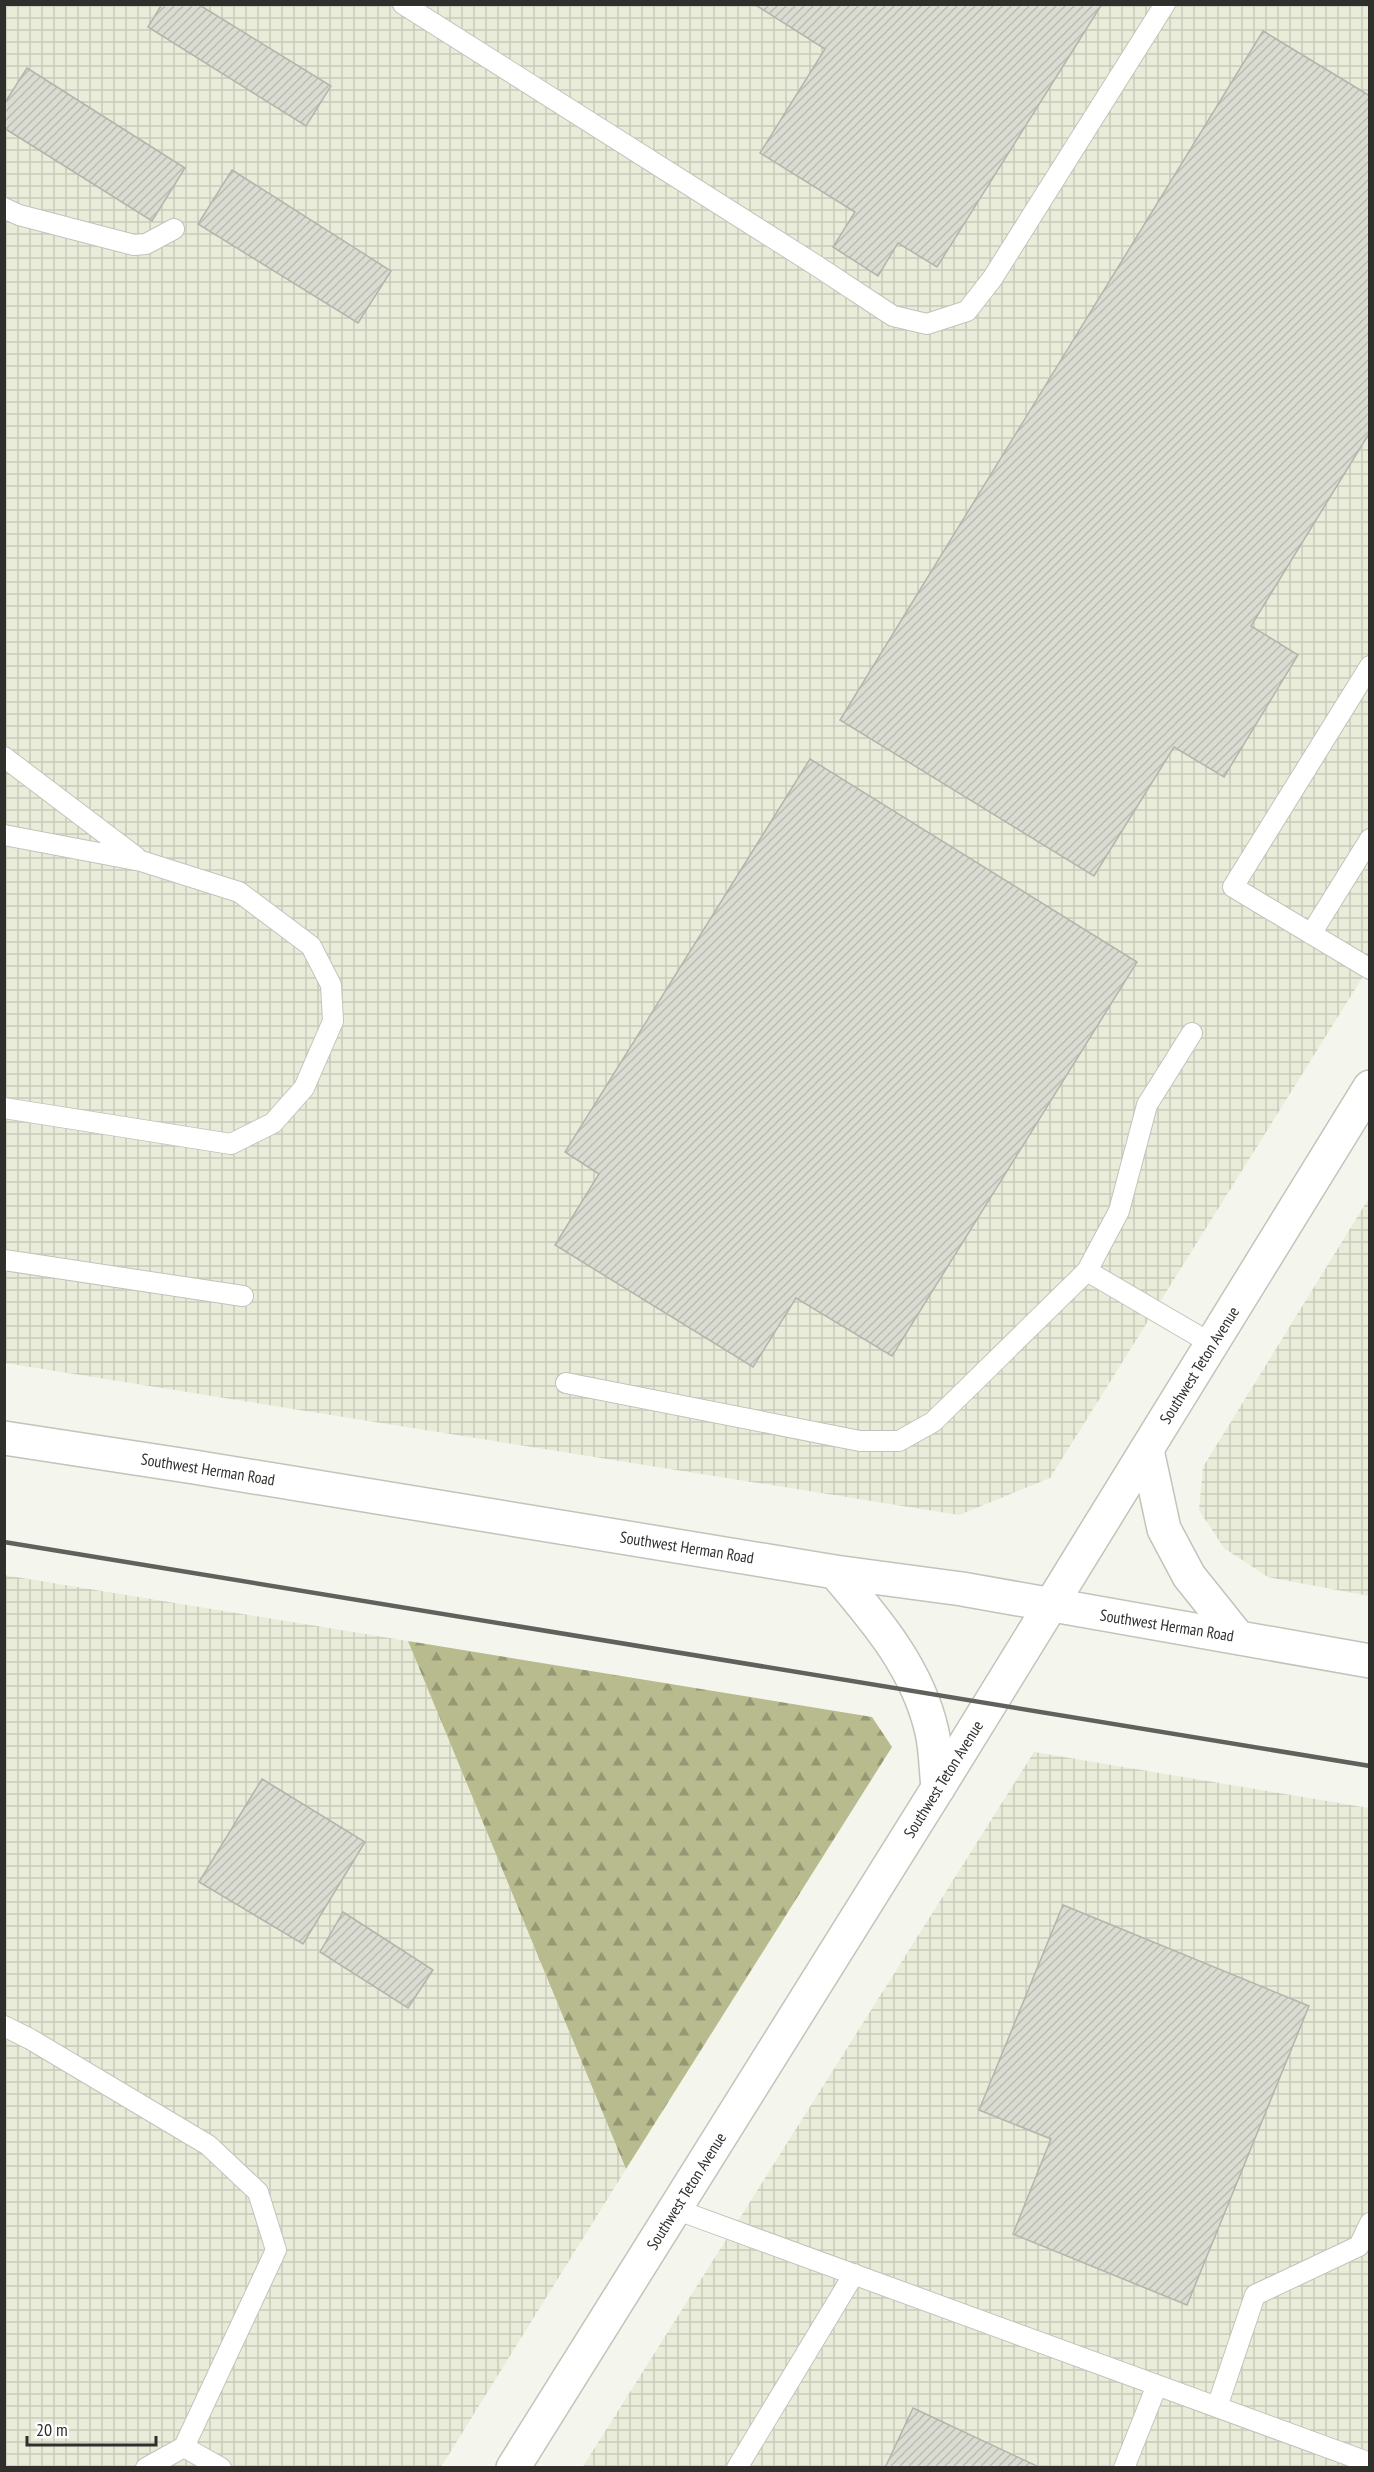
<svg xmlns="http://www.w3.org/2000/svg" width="1374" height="2472" font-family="'PT Sans Narrow',sans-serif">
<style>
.industrial{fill:url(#industrial-grid)}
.forest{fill:url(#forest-firs)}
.building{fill:url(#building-hatch);stroke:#b3b4ab;stroke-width:1.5}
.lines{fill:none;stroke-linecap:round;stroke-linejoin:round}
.service-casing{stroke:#c2c3ba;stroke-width:22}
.tertiary-casing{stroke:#c2c3ba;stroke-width:36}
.secondary-casing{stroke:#c2c3ba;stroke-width:36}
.service{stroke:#fff;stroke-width:20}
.tertiary{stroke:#fff;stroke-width:33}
.secondary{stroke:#fff;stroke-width:33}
.rail{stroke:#60615c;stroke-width:4.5}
.labels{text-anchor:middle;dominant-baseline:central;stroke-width:4.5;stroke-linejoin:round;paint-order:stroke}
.street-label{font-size:16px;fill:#2f302c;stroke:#fff}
</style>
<defs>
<pattern id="industrial-grid" width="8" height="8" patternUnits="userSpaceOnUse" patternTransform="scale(1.5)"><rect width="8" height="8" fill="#eaecda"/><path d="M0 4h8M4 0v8" fill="none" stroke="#c9cbbb"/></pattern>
<pattern id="forest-firs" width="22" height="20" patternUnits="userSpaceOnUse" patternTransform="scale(1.5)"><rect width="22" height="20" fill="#b7bb8d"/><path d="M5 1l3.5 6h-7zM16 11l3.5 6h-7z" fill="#959873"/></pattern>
<pattern id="building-hatch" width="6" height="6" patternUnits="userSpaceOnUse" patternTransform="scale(1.5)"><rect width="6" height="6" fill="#dadbd1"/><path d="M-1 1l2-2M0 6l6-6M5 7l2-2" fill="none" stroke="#bbbcb4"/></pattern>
</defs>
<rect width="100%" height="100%" fill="#f4f5ec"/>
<path class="industrial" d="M4,5H1369V967L1050,1478L959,1515L5,1363Z
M1369,1198V1596L1268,1577L1224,1548L1199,1510L1203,1467Z
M4,1575L408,1641L626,2169L441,2467H5Z
M1034,1752L1369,1808V2467L582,2468Z"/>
<path class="forest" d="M408,1641L872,1717L892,1747L626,2169Z"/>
<path class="building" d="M162,4H198L331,86L306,126L148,27Z
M754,4H1102L937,267L898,243L878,276L833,247L855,212L760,153L825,49Z
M1263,31L1370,96V432L1251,626L1298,655L1224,777L1174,747L1094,876L840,720Z
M27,68L185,168L152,221L4,128V104Z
M232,170L391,271L358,323L198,224Z
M810,759L1137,962L892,1356L796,1298L753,1367L555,1245L599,1174L565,1152Z
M262,1779L365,1842L303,1944L199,1882Z
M1063,1905L1309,2006L1187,2305L1013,2234L1051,2139L979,2110Z
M343,1912L433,1970L408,2008L320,1952Z
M913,2408L1041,2468H885Z"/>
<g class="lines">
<defs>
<path id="service" d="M403,4L814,264L893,316L927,324L967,311L992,279L1165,4
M4,208L19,215L134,245L146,244L174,229
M1370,666L1233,887L1370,969
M4,757L136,857
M4,835L141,861L239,892L311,946L331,985L333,1021L304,1088L273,1123L231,1144L4,1108
M1311,934L1370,839
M1192,1033L1147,1105L1119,1211L1087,1271L1212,1344
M4,1260L243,1296
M566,1383L860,1441H899L933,1422L1087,1271
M4,2026L30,2039L208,2145L258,2192L276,2250L184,2447L221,2468
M675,2209L1370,2463
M1217,2407L1255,2295L1359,2246L1370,2223
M146,2468L184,2447
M737,2468L854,2274
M1124,2468L1157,2385"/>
<path id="tertiary" d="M513,2468L938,1788L1370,1087"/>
<path id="secondary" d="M4,1438L194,1467L835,1572L962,1589L1370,1661
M1147,1450L1164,1529L1189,1576L1237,1636
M835,1572C876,1620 918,1669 932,1732C936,1750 936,1769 938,1788"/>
</defs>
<use href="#service" class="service-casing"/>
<use href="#tertiary" class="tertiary-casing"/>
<use href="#secondary" class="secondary-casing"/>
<use href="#service" class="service"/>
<use href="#tertiary" class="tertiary"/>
<use href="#secondary" class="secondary"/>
<path class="rail" d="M4,1542L1370,1766"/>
</g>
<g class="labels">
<g class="street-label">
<text transform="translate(1199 1365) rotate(-58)">Southwest Teton Avenue</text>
<text transform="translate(208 1469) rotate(9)">Southwest Herman Road</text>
<text transform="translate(687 1547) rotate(9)">Southwest Herman Road</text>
<text transform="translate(1167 1625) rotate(9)">Southwest Herman Road</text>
<text transform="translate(943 1779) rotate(-58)">Southwest Teton Avenue</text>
<text transform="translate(686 2191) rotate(-58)">Southwest Teton Avenue</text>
</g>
</g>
<rect width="1374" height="2472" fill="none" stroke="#2f302c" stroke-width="12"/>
<path d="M27 2436v9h129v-9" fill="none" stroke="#2f302c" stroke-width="3"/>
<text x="36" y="2436" font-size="18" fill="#2f302c" stroke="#ffffff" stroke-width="4.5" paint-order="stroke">20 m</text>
</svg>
